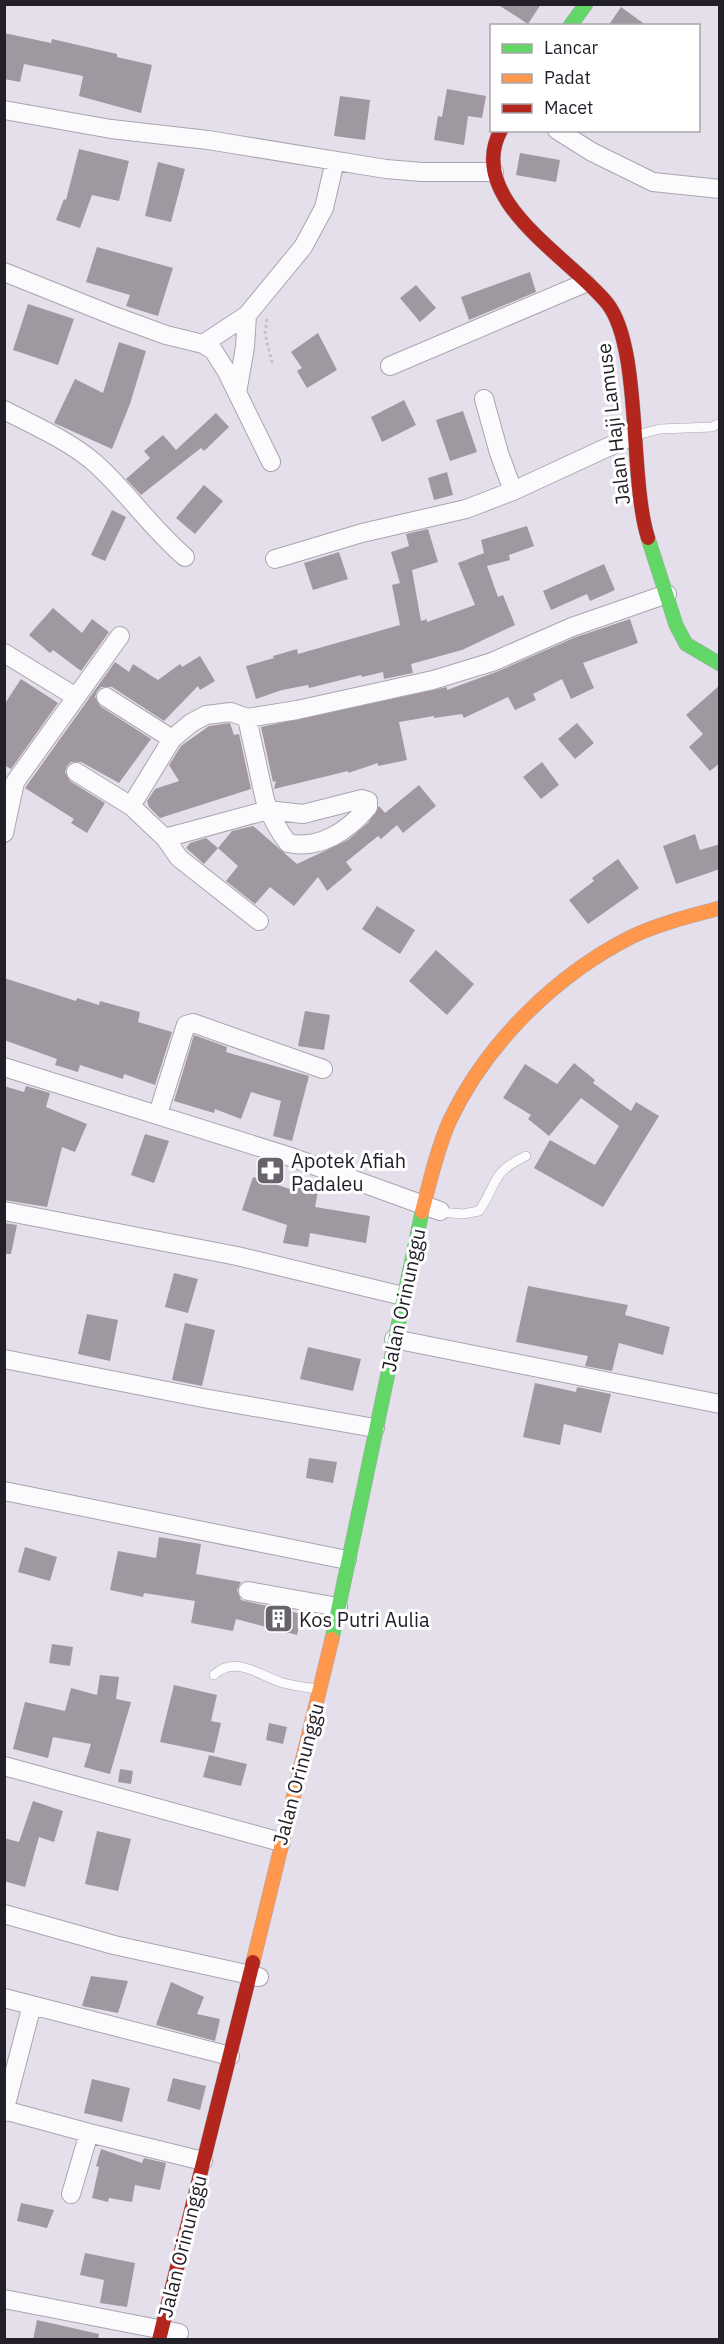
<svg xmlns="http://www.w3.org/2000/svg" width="724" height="2344" font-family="'IBM Plex Sans',sans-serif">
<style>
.building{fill:#9f98a0}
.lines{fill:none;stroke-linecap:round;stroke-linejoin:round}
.lane-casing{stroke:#a9a5ae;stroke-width:10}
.street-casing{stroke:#a9a5ae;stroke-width:20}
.fast-casing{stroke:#a9a5ae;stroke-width:15}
.slow-casing{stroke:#a9a5ae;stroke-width:15}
.jam-casing{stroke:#a9a5ae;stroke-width:15}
.path{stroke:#c4c2c7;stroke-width:3;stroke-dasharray:3 3;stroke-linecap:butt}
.lane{stroke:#fbfafc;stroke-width:9}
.street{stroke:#fbfafc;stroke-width:18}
.fast{stroke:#63d668;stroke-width:14}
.slow{stroke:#ff974d;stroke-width:14}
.jam{stroke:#b3261e;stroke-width:14}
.labels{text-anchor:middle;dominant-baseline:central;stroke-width:6;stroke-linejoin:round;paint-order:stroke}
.street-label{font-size:20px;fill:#231f28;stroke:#fff}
.poi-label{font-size:20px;fill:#231f28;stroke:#fff;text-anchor:start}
</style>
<rect width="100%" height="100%" fill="#e5dfeb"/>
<path class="building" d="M497,4H541L528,24Z
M621,7L647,26H608Z
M4,33L51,43L52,39L117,54V57L152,65L141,113L79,96L83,76L24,64L20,82L4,79Z
M447,89L486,96L482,118L468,116L464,145L434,140L438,116L442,117Z
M340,96L370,100L365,140L334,136Z
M79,149L129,161L119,201L92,195L80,228L56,220L64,199L66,200Z
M520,153L560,160L556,182L516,175Z
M158,162L185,169L171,222L145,216Z
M97,247L173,268L158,316L126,306L130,295L86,282Z
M530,272L536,292L469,320L461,297Z
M416,285L436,308L420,322L400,298Z
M28,304L74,319L58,365L13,350Z
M318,333L337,370L307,388L297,371L302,368L291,352Z
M119,342L146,351L130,404L112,449L54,423L75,379L103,393Z
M404,400L416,425L382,442L371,417Z
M463,411L477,452L450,461L436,420Z
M216,413L229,427L204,451L201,448L141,495L126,479L150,458L144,451L163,435L176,450Z
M447,472L453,495L434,500L428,478Z
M204,485L223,501L195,534L176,518Z
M112,510L126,517L105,561L91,555Z
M527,526L534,546L509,555L510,560L487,566L498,597L503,595L515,625L462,650L411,664L413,673L384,679L383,672L362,677L361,675L309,688L308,685L282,690L256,699L246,666L274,658L273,656L297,649L298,654L400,625L392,585L400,583L391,552L409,546L406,534L428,529L438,562L412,570L421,621L427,619V622L475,605L458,563L484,553L481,540Z
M339,552L348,579L313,590L304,563Z
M604,564L615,590L590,601L587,594L551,610L543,591Z
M53,608L82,633L92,619L109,632L81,671L53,650L50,653L29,635Z
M630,619L638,643L583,663L594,688L571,699L562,679L533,694L536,700L515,710L508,697L464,718L462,714L434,718V716L399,722L407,760L378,766V763L348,773V771L274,789L276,781L273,782L261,727L447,687V690L496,672L576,637Z
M200,656L215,681L200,690L198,686L164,721L112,687H101L97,691L95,697L100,706L151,739L119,783L81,762H71L67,766L65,772L70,781L105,803L87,833L71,823L74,819L25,788L115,662L129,672L133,664L158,680L180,664L182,667Z
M21,679L58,703L11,769L4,765V705Z
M720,685V763L710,771L689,747L703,734L686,715Z
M230,723L234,735L239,734L251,789L160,818L149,807L147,801L155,789L179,781L169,765L181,746L209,726Z
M577,723L594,743L575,759L558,739Z
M542,762L559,785L541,799L523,777Z
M419,785L436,806L403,833L397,825L381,839L378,836L346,862L352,870L327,891L318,877L294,906L270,887L255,904L226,881L238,866L218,848L232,831L253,826L297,864L348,840L368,823L379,806L385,813Z
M695,834L700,850L720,844V869L676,884L663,846Z
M206,838L218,848L204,864L186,848L190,843Z
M618,859L639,888L588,924L569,900L594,881L592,878Z
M377,906L415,930L400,954L362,929Z
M436,950L474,984L447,1015L409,981Z
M4,978L76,1001L77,998L99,1005L100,1001L140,1012L138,1022L172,1032L155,1085L124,1074L123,1079L80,1065L78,1072L55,1065L57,1059L4,1040Z
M305,1011L330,1015L324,1050L298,1046Z
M194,1035L227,1047L226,1052L309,1076L292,1141L273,1136L281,1101L251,1092L241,1119L215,1109L214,1113L174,1101Z
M574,1063L595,1080L593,1083L631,1111L636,1102L659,1116L603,1207L534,1168L550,1140L595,1165L619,1126L581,1098L549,1136L528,1119L531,1115L503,1098L525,1064L557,1084Z
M4,1086L24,1092L26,1086L50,1093L46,1107L87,1124L75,1152L62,1147L47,1207L4,1200Z
M145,1134L169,1141L154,1183L131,1175Z
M253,1177L293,1190L295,1182L319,1186L315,1207L370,1216L366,1243L310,1233L308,1247L283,1243L287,1225L242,1210Z
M4,1223L17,1225L11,1254H4Z
M174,1273L198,1279L188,1313L165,1307Z
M528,1286L628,1305L625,1315L670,1327L663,1355L619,1343L612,1371L585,1366L588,1356L516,1342Z
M87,1314L118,1320L110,1361L78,1354Z
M185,1323L215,1330L202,1386L172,1380Z
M308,1347L361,1359L353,1391L300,1379Z
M535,1383L576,1392L577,1387L611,1394L601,1433L564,1424L560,1445L523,1437Z
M309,1458L337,1462L333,1483L306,1478Z
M159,1537L201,1544L196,1574L241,1582L237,1590L241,1600L302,1614L297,1635L236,1619L233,1631L191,1623L195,1601L144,1593L143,1597L110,1590L118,1551L156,1558Z
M25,1547L57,1557L50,1581L18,1572Z
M52,1644L73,1647L70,1666L49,1663Z
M100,1675L119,1677L116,1699L131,1702L110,1774L84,1767L91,1744L53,1737L48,1758L13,1749L25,1702L65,1711L71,1688L97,1695Z
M174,1685L217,1695L211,1721L221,1723L214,1753L160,1742Z
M269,1723L287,1727L283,1744L266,1740Z
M209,1755L247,1764L241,1786L203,1777Z
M120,1769L133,1771L131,1784L118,1782Z
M33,1801L63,1811L54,1842L39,1837L25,1887L4,1881V1838L19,1842Z
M97,1831L131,1839L118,1891L85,1884Z
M91,1976L128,1981L118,2013L82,2006Z
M171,1982L204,1997L197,2014L220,2019L215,2041L156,2025Z
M173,2078L206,2086L200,2110L167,2101Z
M92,2079L130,2088L122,2122L84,2113Z
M101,2149L142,2163L144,2158L166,2163L160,2190L135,2185L132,2202L109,2198L108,2202L92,2198L99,2167L96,2166Z
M21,2203L54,2210L47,2228L17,2221Z
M85,2253L135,2263L127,2307L100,2303L104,2280L80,2275Z
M37,2320L99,2334L98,2340H33Z"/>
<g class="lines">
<defs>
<path id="lane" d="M637,435L660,429L712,427L720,423
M439,1212L463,1214L479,1211C498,1183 491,1172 526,1156
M214,1675C234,1655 257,1674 280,1682C292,1686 305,1687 318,1689"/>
<path id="street" d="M4,110L111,129L208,140L386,169L422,172H494
M557,130L592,152L653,182L720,189
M4,272L114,316L166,335L203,344L213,350L227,372L271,462
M203,344L247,315L303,247L324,208L335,161
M390,366L585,283
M237,393L245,347L247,315
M484,399L499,453L513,491
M4,410C35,426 70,441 96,464C128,493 152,529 185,557
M275,559L362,533L466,509L513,491L634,435
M4,653L76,697
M106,697L172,739
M76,772L131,806L165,838L268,810L303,814L362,799L368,801V807C348,831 319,850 288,843C277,829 271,817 265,800L247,718
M131,806L172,739L191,723L206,715L231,712L247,718L297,710L433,680L492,662L572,627L667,594
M4,833L15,782L120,636
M165,838L179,858L259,921
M4,1067L288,1156L440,1211
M158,1114L183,1034L186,1025L193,1023L323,1069
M4,1211L237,1256L403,1296
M394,1339L720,1404
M4,1359L203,1398L375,1428
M4,1491L347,1560
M248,1591L338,1607
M4,1766L281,1842
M4,1914L114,1945L259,1977
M4,1998L230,2056
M4,2110L89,2133
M4,2112L32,2005
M71,2194L89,2133L203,2161
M4,2299L179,2333"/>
<path id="fast" d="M570,26L586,4
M648,538L676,625L686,644L720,664
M332,1639L422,1212"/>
<path id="slow" d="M422,1212C429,1184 438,1146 450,1120C487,1042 557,974 633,936C661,923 691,916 720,908
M253,1962L332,1639"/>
<path id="jam" d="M501,130C463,199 572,259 607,303C642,347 629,478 648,538
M159,2340L253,1962"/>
</defs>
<use href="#lane" class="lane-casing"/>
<use href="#street" class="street-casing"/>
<use href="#fast" class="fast-casing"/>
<use href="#slow" class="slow-casing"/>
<use href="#jam" class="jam-casing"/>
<path class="path" d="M267,319L265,334L273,366"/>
<use href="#lane" class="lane"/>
<use href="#street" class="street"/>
<use href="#fast" class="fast"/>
<use href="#slow" class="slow"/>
<use href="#jam" class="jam"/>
</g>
<defs>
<symbol id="pharmacy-square" viewBox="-11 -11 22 22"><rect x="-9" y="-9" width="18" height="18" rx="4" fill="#67626c" stroke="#fff"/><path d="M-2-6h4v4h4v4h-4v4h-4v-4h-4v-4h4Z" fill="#fff"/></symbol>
<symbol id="building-square" viewBox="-11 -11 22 22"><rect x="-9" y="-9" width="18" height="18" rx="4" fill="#67626c" stroke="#fff"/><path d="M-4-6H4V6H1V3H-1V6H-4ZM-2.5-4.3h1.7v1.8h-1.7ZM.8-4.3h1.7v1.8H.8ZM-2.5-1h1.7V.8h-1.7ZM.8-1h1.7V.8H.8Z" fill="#fff"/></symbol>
</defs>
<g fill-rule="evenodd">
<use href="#pharmacy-square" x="254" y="1154" width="33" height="33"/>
<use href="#building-square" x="262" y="1602" width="33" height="33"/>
</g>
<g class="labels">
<g class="street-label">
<text transform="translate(613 424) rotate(-97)">Jalan Haji Lamuse</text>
<text transform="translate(403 1300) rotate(-78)">Jalan Orinunggu</text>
<text transform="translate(298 1774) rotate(-75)">Jalan Orinunggu</text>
<text transform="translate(182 2246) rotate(-76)">Jalan Orinunggu</text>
</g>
<g class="poi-label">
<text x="291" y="1160">Apotek Afiah<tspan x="291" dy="23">Padaleu</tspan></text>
<text x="299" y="1619">Kos Putri Aulia</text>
</g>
</g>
<rect width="724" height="2344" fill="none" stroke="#231f28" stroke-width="12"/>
<rect x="490" y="24" width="210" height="108" fill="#ffffff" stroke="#a7a5a9" stroke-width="1.5"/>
<rect x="502" y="44" width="30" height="9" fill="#63d668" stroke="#a7a5a9" stroke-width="1.5"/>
<text x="544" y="54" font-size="18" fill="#231f28">Lancar</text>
<rect x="502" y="74" width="30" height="9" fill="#ff974d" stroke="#a7a5a9" stroke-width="1.5"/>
<text x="544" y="84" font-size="18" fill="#231f28">Padat</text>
<rect x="502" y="104" width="30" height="9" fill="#b3261e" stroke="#a7a5a9" stroke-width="1.5"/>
<text x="544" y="114" font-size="18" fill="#231f28">Macet</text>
</svg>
